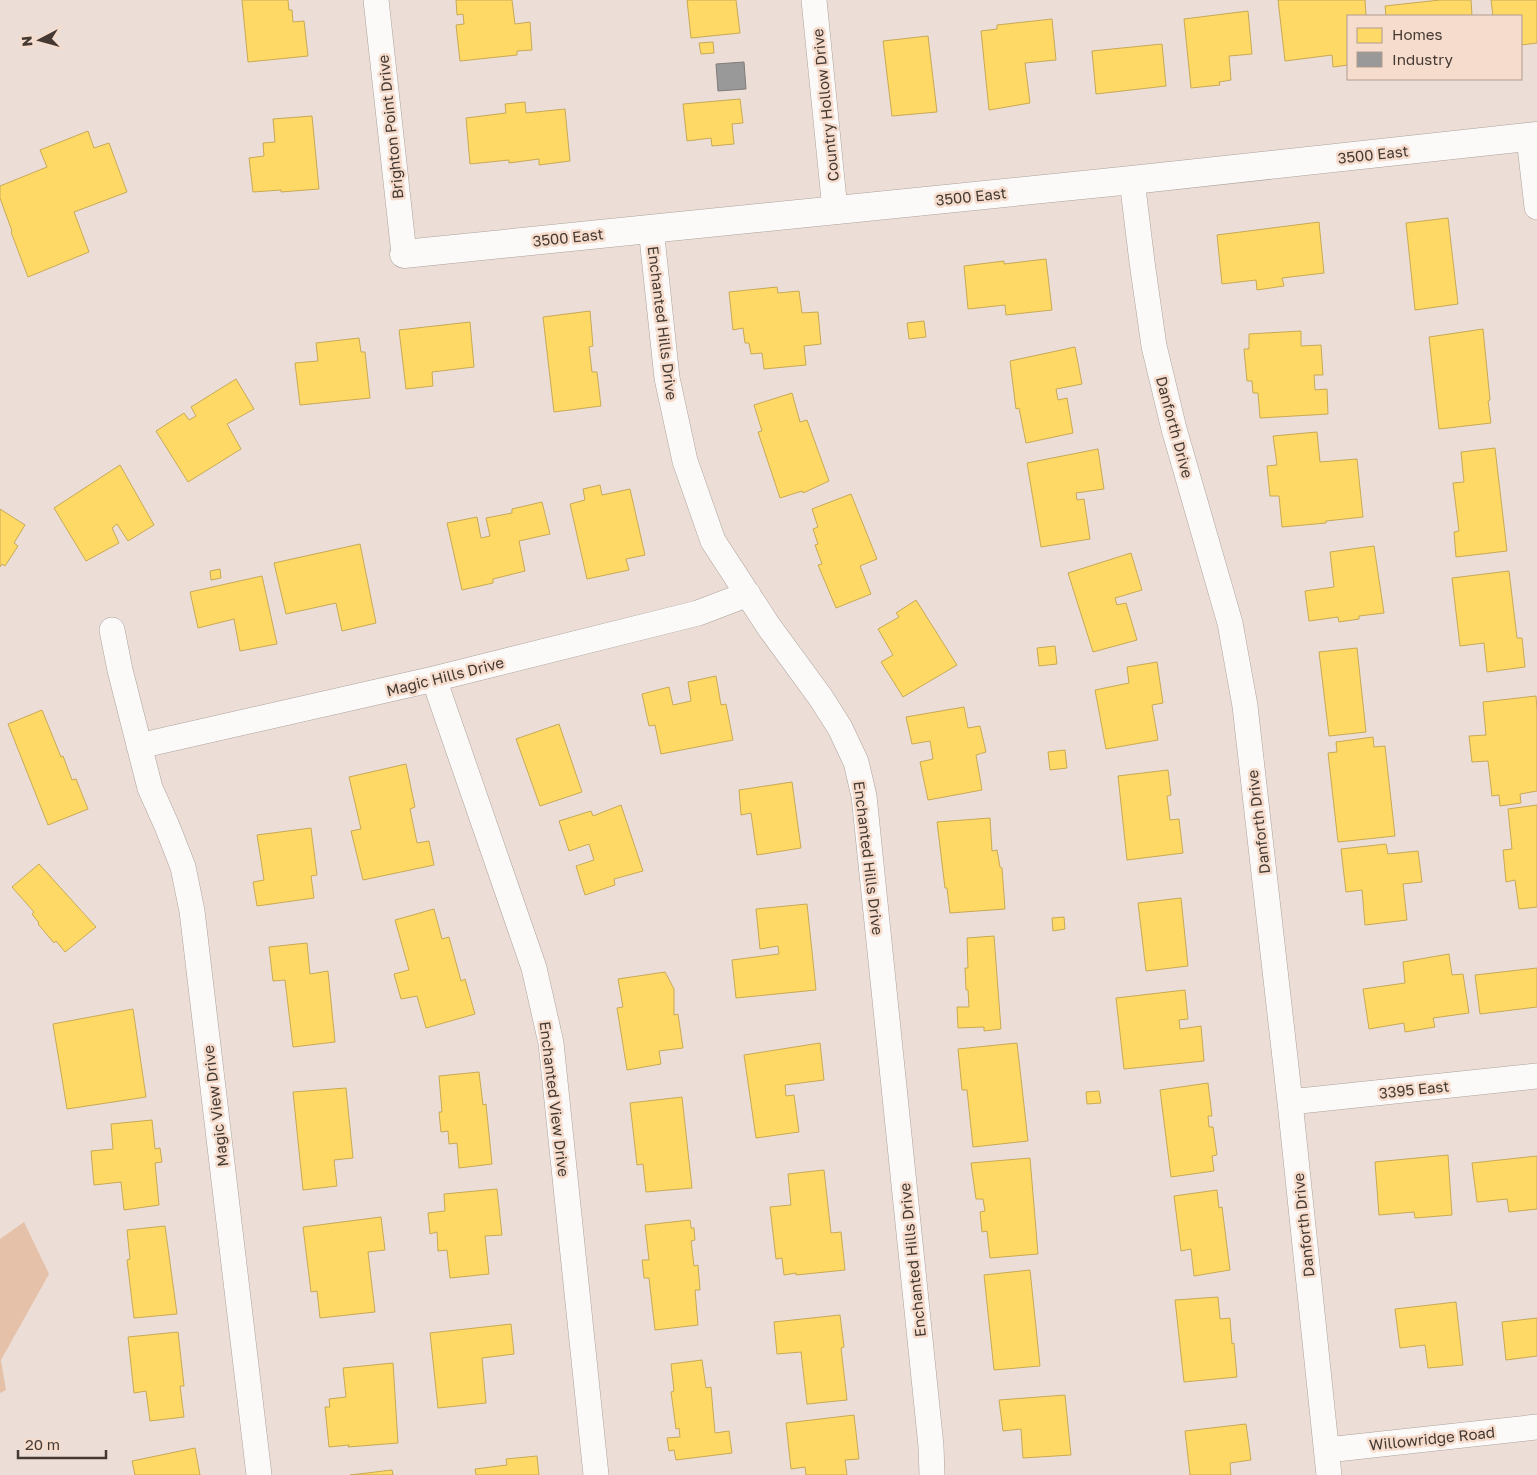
<svg xmlns="http://www.w3.org/2000/svg" width="1537" height="1475" font-family="'Golos Text',sans-serif">
<style>
.green{fill:#e6c1a9}
.homes{fill:#ffd966;stroke:#c7a957}
.industry{fill:#999;stroke:#807c7a}
.lines{fill:none;stroke-linecap:round;stroke-linejoin:round}
.street-casing{stroke:#aca29c;stroke-width:26}
.secondary-casing{stroke:#aca29c;stroke-width:29}
.street{stroke:#fcfaf9;stroke-width:25}
.secondary{stroke:#fcfaf9;stroke-width:28}
.labels{text-anchor:middle;dominant-baseline:central;stroke-width:5;stroke-linejoin:round;paint-order:stroke}
.street-label{font-size:15px;fill:#443a33;stroke:#f6dccc}
</style>
<rect width="100%" height="100%" fill="#ecded6"/>
<path class="green" d="M24,1222L49,1274L1,1360L6,1390L0,1393V1239Z"/>
<path class="homes" d="M242,0H288L289,10H292L293,22L304,21L308,56L248,62Z
M456,0H512L515,24L530,22L532,50L517,51V55L460,61L456,25L464,24L463,14L457,15Z
M687,0H736L740,33L691,38Z
M1278,0H1365L1366,16H1348V65L1333,67L1332,55L1285,61Z
M1440,0H1471L1472,16H1386L1385,6Z
M1491,0H1537V43L1521,45V16H1493Z
M1248,11L1252,54L1229,56L1231,80L1219,82L1220,85L1191,88L1184,19Z
M1052,19L1056,60L1025,63L1030,103L989,110L981,31L997,29V25Z
M928,36L937,112L892,116L883,41Z
M713,42L714,53L701,54L699,43Z
M1162,44L1166,86L1096,94L1092,51Z
M740,99L743,123L732,124L734,144L712,146L711,138L687,141L683,104Z
M525,102L526,113L565,109L570,161L539,165V159L509,163V160L470,164L466,118L506,113L505,104Z
M312,116L319,189L281,192V190L253,192L249,158L264,156L263,143L275,142L273,119Z
M88,131L94,148L109,143L127,192L74,212L89,252L28,277L11,232L12,231L0,198V186L47,167L40,150Z
M1448,218L1458,304L1415,310L1406,223Z
M1319,222L1324,273L1282,278L1284,286L1257,290L1256,280L1222,284L1217,235Z
M1046,259L1052,310L1006,315L1005,305L968,309L964,266L1004,261V264Z
M777,287L778,293L799,291L802,313L818,312L821,344L804,346L806,365L764,369L762,353L751,354L749,343H745L743,328L733,330L729,292Z
M590,311L593,346L589,347L592,372H597L601,406L554,412L543,317Z
M924,321L926,337L909,339L907,323Z
M470,322L474,367L432,372L433,386L406,389L399,330Z
M1483,329L1490,400L1488,401L1491,423L1439,429L1429,337Z
M1301,331V346L1321,345L1323,375H1314L1315,390L1327,389L1328,414L1260,418L1258,393H1253L1252,381H1247L1244,349H1249V334Z
M359,338L361,352H365L370,398L300,405L295,363L318,361L316,343Z
M1075,347L1082,384L1056,389L1058,400L1067,398L1073,433L1026,443L1019,408L1016,409L1010,361Z
M236,379L254,409L227,424L241,449L188,482L156,431L184,413L189,420L196,416L191,407Z
M792,393L800,422L807,420L829,481L803,493L802,491L780,498L758,432L762,431L754,405Z
M1317,432L1320,462L1357,459L1363,517L1326,521V523L1282,527L1279,496H1270L1267,466L1277,465L1273,436Z
M1495,448L1507,551L1456,557L1454,532L1459,531L1453,483L1464,482L1461,452Z
M1098,449L1104,489L1076,493L1077,500L1084,499L1090,539L1041,547L1027,463Z
M120,465L154,525L128,541L117,524L112,528L119,543L86,561L54,508Z
M600,485L602,495L630,489L645,555L626,559L629,570L587,579L570,504L585,500L583,489Z
M851,494L877,559L860,566L871,594L836,608L818,565L822,564L815,545L818,544L813,529L818,527L812,509Z
M542,502L550,534L519,541L525,571L493,579V583L462,590L447,523L477,517L481,538L490,536L486,518L512,513V509Z
M0,509L25,525L14,543L18,546L5,566L2,564L0,567Z
M360,544L376,623L342,631L336,603L286,614L274,563Z
M1374,546L1384,613L1359,616V619L1339,622L1338,617L1309,621L1305,591L1334,587L1330,552Z
M1131,553L1142,590L1115,598L1117,605L1126,603L1137,640L1093,652L1068,573Z
M220,569L221,578L211,580L210,571Z
M1509,571L1517,638H1522L1525,667L1487,672L1484,643L1460,646L1452,578Z
M262,576L277,644L240,651L234,619L198,628L190,592Z
M916,600L957,665L903,697L881,662L893,655L878,629L899,617L896,613Z
M1055,646L1057,664L1039,666L1037,648Z
M1357,648L1366,732L1329,736L1319,652Z
M1157,662L1163,703L1152,705L1158,740L1106,749L1095,690L1129,683L1127,667Z
M716,676L721,705L726,704L733,740L661,754L655,725L649,726L642,694L669,687L673,705L691,701L688,682Z
M1536,696L1537,710V791L1520,794L1521,803L1500,806L1499,795L1492,796L1488,761L1472,762L1469,736L1486,735L1483,702Z
M964,707L968,728L980,726L986,752L976,755L982,790L928,800L920,762L933,759L930,741L912,744L906,717Z
M42,710L61,757L63,756L72,780L76,779L88,809L48,825L8,724Z
M559,724L582,792L540,806L516,739Z
M1373,737L1374,747L1385,746L1395,836L1338,842L1328,753L1337,752L1336,742Z
M1065,750L1067,768L1050,770L1048,752Z
M406,764L415,807L410,809L417,843L429,841L434,865L363,880L351,831L361,829L349,777Z
M1168,770L1171,795L1167,796L1170,820L1179,819L1183,853L1127,860L1118,776Z
M792,782L801,848L757,855L751,813L741,815L739,790Z
M621,805L643,871L614,879L615,885L585,895L576,866L594,860L589,844L569,851L559,821L591,811L593,816Z
M1537,805V907L1519,909L1515,880L1506,882L1503,850L1512,849L1508,809Z
M990,818L992,851L997,850L1000,867L1002,868L1005,909L950,913L947,888H945L937,822Z
M311,828L317,875L311,876L314,898L257,906L253,882L264,880L257,835Z
M1386,844L1388,854L1418,851L1422,882L1403,884L1407,920L1365,925L1362,890L1346,892L1341,849Z
M39,864L96,927L65,952L56,941L54,943L38,924L39,923L32,914L34,912L12,887Z
M1181,898L1188,966L1146,971L1138,903Z
M807,904L816,990L736,998L732,960L779,954L778,946L760,949L756,909Z
M434,909L442,939L449,937L461,981L465,979L475,1014L426,1028L417,996L401,999L394,974L409,970L395,920Z
M1064,917L1065,929L1053,931L1052,918Z
M994,936L1001,1029L984,1031V1027L958,1028L957,1007H969L968,990H966L965,968H968L967,938Z
M307,943L310,974L328,971L335,1042L293,1047L285,980L273,981L269,947Z
M1449,954L1452,975L1463,974L1469,1013L1433,1018L1435,1027L1405,1032L1404,1023L1369,1029L1363,989L1405,983L1403,962Z
M1537,968V1007L1480,1014L1475,975Z
M665,972L674,989V1015L678,1014L683,1048L659,1051L661,1064L627,1070L617,1008L623,1007L618,979Z
M1185,990L1188,1019L1179,1020L1180,1029L1201,1026L1204,1061L1124,1069L1116,998Z
M133,1009L146,1097L67,1109L53,1024Z
M820,1043L824,1080L785,1085L786,1096L794,1095L799,1132L756,1138L744,1055Z
M1017,1043L1028,1141L973,1147L967,1090H962L958,1049Z
M479,1072L483,1105L486,1104L492,1164L459,1168L457,1143L449,1144L448,1131L441,1132L439,1112H442L439,1076Z
M1208,1083L1212,1116H1208L1209,1127H1213L1217,1155L1212,1156L1214,1171L1171,1177L1160,1090Z
M346,1088L353,1158L334,1160L337,1186L303,1190L293,1092Z
M1099,1091L1101,1103L1087,1104L1086,1092Z
M682,1097L692,1188L646,1192L643,1164L637,1165L630,1103Z
M152,1120L155,1149L160,1148L162,1162L155,1163L159,1205L124,1210L121,1182L94,1185L91,1151L113,1149L111,1124Z
M1448,1155L1452,1215L1415,1218L1414,1212L1379,1215L1375,1162Z
M1537,1156V1209L1509,1212L1507,1199L1477,1202L1472,1163Z
M1030,1158L1038,1254L990,1258L987,1231L982,1232L980,1212L985,1211L983,1199H976L971,1163Z
M824,1170L831,1233L841,1232L845,1270L796,1275V1273L784,1275L782,1258L776,1259L770,1207L791,1205L788,1174Z
M497,1189L502,1235L485,1236L489,1274L450,1278L447,1250L438,1251L437,1232L430,1234L428,1213L445,1211L444,1194Z
M1217,1190L1219,1208L1222,1207L1230,1270L1194,1276L1191,1249L1181,1251L1174,1196Z
M381,1217L385,1250L368,1252L375,1312L320,1318L317,1291L311,1292L303,1227Z
M690,1220L691,1228H694L695,1240L691,1241L694,1266L698,1265L700,1290H695L698,1325L655,1330L649,1278H644L642,1260H649L645,1225Z
M165,1226L177,1314L134,1318L127,1260L130,1259L127,1230Z
M1030,1270L1040,1366L994,1370L984,1275Z
M1218,1297L1220,1319L1230,1318L1232,1344L1234,1343L1237,1377L1184,1382L1175,1300Z
M1456,1302L1463,1365L1428,1368L1425,1345L1400,1348L1395,1309Z
M840,1315L844,1347L841,1348L847,1400L807,1404L801,1352L777,1354L774,1322Z
M1537,1318V1356L1506,1360L1502,1322Z
M511,1324L514,1354L482,1358L486,1403L438,1408L430,1333Z
M178,1332L184,1386H180L184,1417L150,1421L146,1391L134,1393L128,1337Z
M702,1360L706,1388L711,1387L715,1433L729,1431L732,1453L676,1460L674,1450L669,1451L667,1438L680,1437L679,1428L676,1429L671,1392L674,1391L671,1364Z
M393,1363L398,1443L348,1447L349,1445L329,1447L325,1407H330L329,1399L346,1397L343,1368Z
M1065,1395L1071,1455L1023,1458L1021,1429L1003,1431L999,1400Z
M854,1415L859,1459L845,1460L847,1475H806L805,1467L791,1469L786,1423Z
M1246,1424L1251,1460L1230,1463L1231,1475H1190L1185,1431Z
M195,1448L200,1475H135L132,1461Z
M537,1456L539,1475H476L475,1469L507,1465L506,1459Z
M392,1470L393,1475H350Z"/>
<path class="industry" d="M744,62L746,89L718,91L716,64Z"/>
<g class="lines">
<defs>
<path id="street" d="M376,0L404,254
M814,0L835,210
M1529,137L1537,207
M1132,180L1142,262L1154,346L1174,429L1230,623L1245,706L1290,1102L1329,1475
M651,228L667,378L685,461L713,541L769,627L821,698L840,728L856,762L864,796L931,1446L932,1475
M112,630L120,670L150,788L167,826L183,867L192,911L259,1475
M434,679L534,968L551,1043L596,1475
M139,746L434,679L698,613L748,594
M1290,1102L1537,1076
M1327,1450L1537,1427"/>
<path id="secondary" d="M404,254L1132,180L1537,136"/>
</defs>
<use href="#street" class="street-casing"/>
<use href="#secondary" class="secondary-casing"/>
<use href="#street" class="street"/>
<use href="#secondary" class="secondary"/>
</g>
<g class="labels">
<g class="street-label">
<text transform="translate(825 105) rotate(-96)">Country Hollow Drive</text>
<text transform="translate(390 127) rotate(-96)">Brighton Point Drive</text>
<text transform="translate(1373 154) rotate(-6)">3500 East</text>
<text transform="translate(971 196) rotate(-6)">3500 East</text>
<text transform="translate(568 237) rotate(-6)">3500 East</text>
<text transform="translate(663 323) rotate(83)">Enchanted Hills Drive</text>
<text transform="translate(1175 427) rotate(75)">Danforth Drive</text>
<text transform="translate(445 676) rotate(-14)">Magic Hills Drive</text>
<text transform="translate(1258 822) rotate(-97)">Danforth Drive</text>
<text transform="translate(869 858) rotate(83)">Enchanted Hills Drive</text>
<text transform="translate(1414 1089) rotate(-6)">3395 East</text>
<text transform="translate(555 1099) rotate(83)">Enchanted View Drive</text>
<text transform="translate(215 1106) rotate(-97)">Magic View Drive</text>
<text transform="translate(1303 1225) rotate(-96)">Danforth Drive</text>
<text transform="translate(912 1260) rotate(-96)">Enchanted Hills Drive</text>
<text transform="translate(1432 1438) rotate(-6)">Willowridge Road</text>
</g>
</g>
<rect x="1347" y="15" width="175" height="65" fill="#f6dccc" stroke="#af9b8f"/>
<rect x="1357" y="28" width="25" height="15" fill="#ffd966" stroke="#af9b8f"/>
<text x="1392" y="40" font-size="15" fill="#443a33">Homes</text>
<rect x="1357" y="52" width="25" height="15" fill="#999999" stroke="#af9b8f"/>
<text x="1392" y="65" font-size="15" fill="#443a33">Industry</text>
<g transform="translate(40 40) rotate(264)" stroke="#f6dccc" stroke-width="4" paint-order="stroke">
<path d="M0-4L9 19L0 12L-9 19Z" fill="#443a33"/>
<text y="-8" font-size="14" font-weight="bold" text-anchor="middle" fill="#443a33">N</text>
</g>
<path d="M18 1450v8h88v-8" fill="none" stroke="#443a33" stroke-width="2.5"/>
<text x="25" y="1450" font-size="15" fill="#443a33" stroke="#f6dccc" stroke-width="4" paint-order="stroke">20 m</text>
</svg>
